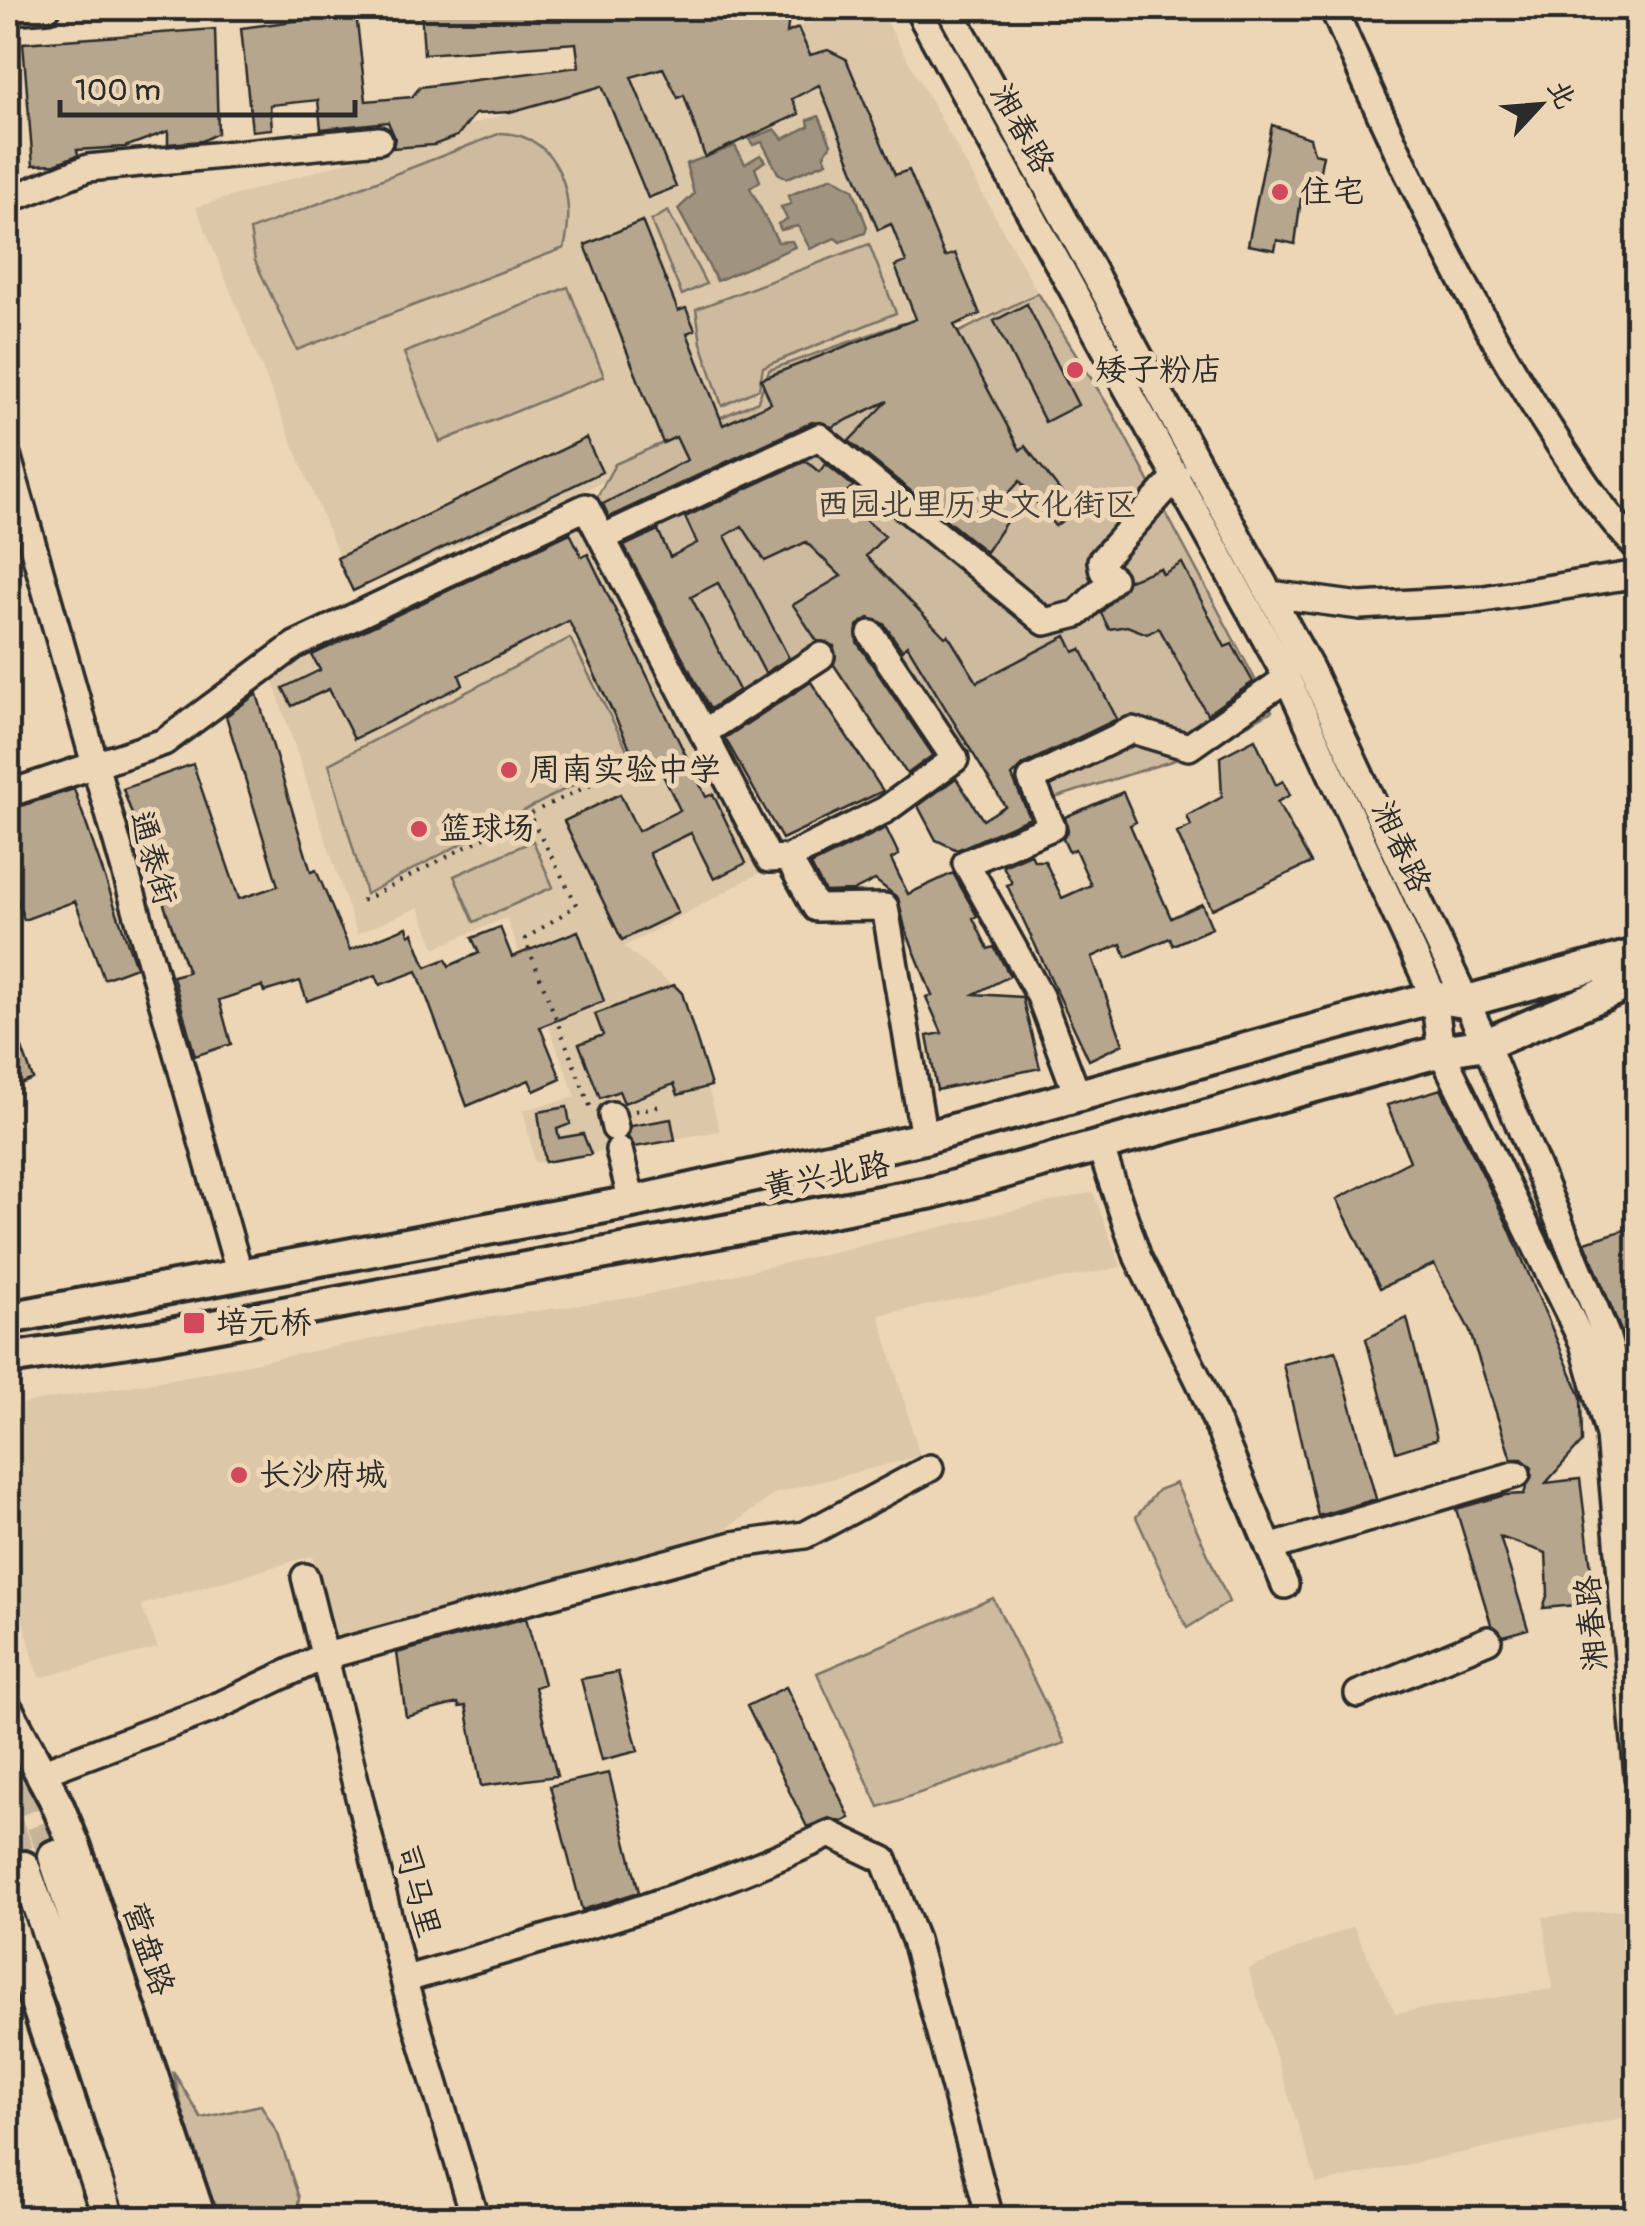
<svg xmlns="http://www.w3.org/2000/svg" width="1645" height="2226" font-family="Pangolin,'LXGW WenKai TC',sans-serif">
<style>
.built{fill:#dcc8a9}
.green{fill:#cdba9f;stroke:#7c7265;stroke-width:2.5}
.water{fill:#a0937f;stroke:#71695d;stroke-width:2.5}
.building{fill:#b6a68e;stroke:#2b2b2b;stroke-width:2.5}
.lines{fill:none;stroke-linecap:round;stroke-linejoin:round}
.major-tunnel{stroke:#c5b499;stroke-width:30;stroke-dasharray:30 15;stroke-linecap:butt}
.minor-casing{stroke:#2b2b2b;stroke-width:32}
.major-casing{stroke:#2b2b2b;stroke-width:38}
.path{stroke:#2b2b2b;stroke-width:4;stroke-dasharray:2.5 8;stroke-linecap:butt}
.minor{stroke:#ecd6b5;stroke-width:25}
.major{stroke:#ecd6b5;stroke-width:30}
.poi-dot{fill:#d1495b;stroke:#ecd6b5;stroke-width:4}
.labels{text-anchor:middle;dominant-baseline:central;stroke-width:10;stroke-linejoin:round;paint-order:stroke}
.street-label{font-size:32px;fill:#2b2b2b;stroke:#ecd6b5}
.poi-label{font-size:32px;fill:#2b2b2b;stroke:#ecd6b5;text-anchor:start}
.park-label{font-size:32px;fill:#43403c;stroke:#ecd6b5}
</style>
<rect width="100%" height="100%" fill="#ecd6b5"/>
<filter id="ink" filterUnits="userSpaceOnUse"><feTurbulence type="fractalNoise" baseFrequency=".01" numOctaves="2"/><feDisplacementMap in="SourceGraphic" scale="20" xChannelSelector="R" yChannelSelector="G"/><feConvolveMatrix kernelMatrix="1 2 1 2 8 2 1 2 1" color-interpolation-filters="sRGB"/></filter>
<g filter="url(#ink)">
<path class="built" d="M860,8H879L1038,293L353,591L196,207Z
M582,514L767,869L624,947L682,993L720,1131L535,1163L523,1110L576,1097L506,918L435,948L419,907L357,934L270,672Z
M1093,1192L1121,1267L879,1315L920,1456L776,1493L725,1530L331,1643L312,1556L141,1605L158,1648L39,1678L8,1568V1418L20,1404L183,1377L462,1321L637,1297Z
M1624,1909L1637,2030V2115L1317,2184L1248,1969L1353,1926L1396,2013L1552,1989L1543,1917Z"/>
<path class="green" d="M501,133C561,134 577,200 564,248L297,350L255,261L250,230Z
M668,211L706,284L682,295L651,221Z
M869,244L896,313L763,367L759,389L722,406L701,343L696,309Z
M568,287L604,376L440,442L404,353Z
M1038,293L1112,412L1272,711L1197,753L1048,800L1010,735L965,754L868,626L709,725L595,501L615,464L758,401L769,370L903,323L919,352Z
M570,638L630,755L366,894L329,764Z
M533,841L553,887L474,922L454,876Z
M1176,1483L1229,1602L1187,1628L1136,1517L1158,1490Z
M993,1598L1065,1743L879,1807L817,1673Z
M173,2071L201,2118L261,2105L278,2134L299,2198L297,2218H209Z"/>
<path class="water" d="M819,116L831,144L824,155L827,162L787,178L778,173L762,142L753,145L749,139L775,129L783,139L809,126L808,120Z
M735,146L745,164L760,155L765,161L755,168L760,181L750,188L778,242L792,241L795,247L717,281L678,209L694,194L686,164Z
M832,177L853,189L867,227L865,233L840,242L835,238L810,249L798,226L781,230L778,224L787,219L781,207L791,204L788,196Z"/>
<path class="building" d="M421,8H790L787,33L798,28L810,55L828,50L846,59L895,175L909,170L945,257L955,253L980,314L954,325L1020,450L1025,446L1076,511L1055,526L1020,481L995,508L1008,519L986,552L849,441L888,401L832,427L812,422L609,517L603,504L687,460L676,437L663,443L585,245L642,221L678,311L686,308L695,330L687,333L723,425L771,403L761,379L916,319L895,266L906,262L891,224L878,230L819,85L792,99L799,114L705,157L684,95L678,98L663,68L631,77L676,187L648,198L602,86L510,112L475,114L457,136L434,145L393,148L395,138L388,122L321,129L318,100L270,105L272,129L252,131L241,28L356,13L366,101L412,97L420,87L579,67L576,43L424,54Z
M215,29L218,133L202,141L168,144V131L125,147L77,150L78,155L55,164L33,165L23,43Z
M1272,125L1310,138L1314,153L1323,155L1317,186L1303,183L1295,244L1277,240L1275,250L1248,245Z
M1027,304L1078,405L1045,422L994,321Z
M586,438L602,472L353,591L337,558Z
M806,461L819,472L826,464L853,486L840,499L885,536L866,556L945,637L948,635L977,682L1066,636L1074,652L1081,649L1117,719L1024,764L1012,776L1030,818L957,850L936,840L918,806L956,778L983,820L1005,806L907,645L902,650L884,624L869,618L857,626V642L933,755L907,774L834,665V646L817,641L793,605L841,576L806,542L765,561L742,526L725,536L789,658L765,673L718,583L691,597L739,690L710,709L624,546L658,530L670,557L697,543L685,517Z
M570,533L582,557L588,554L706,797L713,794L746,863L714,879L691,833L649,853L678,913L622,940L564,821L620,794L638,831L680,810L656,761L640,769L569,621L459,675L463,685L354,739L329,689L292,706L283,688L320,670L312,655Z
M1182,563L1225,647L1232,644L1253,682L1207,714L1159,628L1147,634L1127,626L1109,629L1101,613L1129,580L1160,568L1163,574Z
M811,682L883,791L782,839L725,738Z
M257,694L311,872L316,870L350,950L407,927L409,935L413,933L426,967L446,959L449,966L479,953L472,938L500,927L512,957L578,931L604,1001L540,1027L561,1079L534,1091L529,1080L467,1106L417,971L380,985L376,975L307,1001L300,981L264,992L262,986L219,1000L231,1044L195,1056L173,976L188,972L123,789L193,764L239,899L278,886L226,716Z
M1255,739L1276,785L1283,781L1290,795L1277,802L1311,863L1212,909L1177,833L1191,826L1187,816L1222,797L1220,757Z
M74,789L136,967L104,979L75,901L24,920L8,873V810Z
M1123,792L1136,822L1130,825L1171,918L1202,904L1212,928L1173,945L1170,938L1126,957L1121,944L1092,957L1123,1044L1089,1060L1007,885L1012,883L1003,866L1031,854L1034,861H1045L1062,898L1091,885L1075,849L1069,852L1063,839L1068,830L1065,817Z
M886,828L899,855L891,859L908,894L953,873L977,916L973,918L988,949L994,947L1010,976L974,994L1022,997L1040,1068L937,1090L927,1036L942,1033L926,997L932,995L905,928L898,898L875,880L853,891L825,892L811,865Z
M674,985L682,993L711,1086L678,1095L674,1084L624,1103L619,1091L600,1098L579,1044L603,1035L595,1014Z
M10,1014L33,1079L8,1089V1015Z
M1441,1089L1509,1228L1581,1397L1582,1442L1546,1483L1580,1479L1594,1592L1578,1599L1576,1605L1543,1608L1548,1593L1546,1553L1500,1537L1528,1629L1503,1636L1491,1624L1456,1509L1505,1495L1524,1494L1532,1468L1522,1459H1511L1469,1329L1434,1264L1380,1288L1337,1199L1410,1161L1387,1105Z
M567,1107L570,1124L557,1129L559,1138L583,1134L591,1154L545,1162L538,1112Z
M671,1119L675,1140L635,1147L628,1137L631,1126Z
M1638,1226V1373L1585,1242Z
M1407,1318L1437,1439L1396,1452L1366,1339Z
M1336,1351L1376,1499L1318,1516L1283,1364Z
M526,1618L544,1684L535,1687L557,1776L481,1786L466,1706L459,1707L458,1703L406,1717L397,1653Z
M618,1672L638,1751L602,1760L581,1679Z
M786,1687L850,1818L842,1822L829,1818L807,1827L747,1706Z
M609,1773L639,1892L582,1910L550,1786Z"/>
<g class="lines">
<path class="major-tunnel" d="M8,1740L54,1856
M8,1824L24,1867"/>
<defs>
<path id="minor" d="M917,8L1287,678L1434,997L1441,1051L1583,1343L1609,1435L1638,1777
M949,8L1311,670L1486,1044L1606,1335L1633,1431L1638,1485
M1333,8C1393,146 1458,285 1539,413C1569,459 1599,509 1638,548
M8,11L47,8
M8,200L88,168L379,140
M8,458L240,1275
M602,538L819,437L1045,622L1077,614L1113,579L1103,571L1101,561L1177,476
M1270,594L1360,606L1484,599L1638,574
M703,733L821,656
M8,794L164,742L295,645L586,507L769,859L788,858L816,908L885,907L924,1138
M788,858L885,810L955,759L871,634
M1078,1097L1040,996L966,863L1052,827L1031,779L1132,730L1189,747L1287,678
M612,1115L615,1128
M1100,1146L1138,1258L1200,1383L1285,1585
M619,1150L632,1202
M1269,1548L1517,1474
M305,1577L407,1992L475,2218
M1358,1694L1488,1640
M41,1773L214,1708L322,1657L733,1545L805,1535L930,1468
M406,1979C550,1937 694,1899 830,1834L884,1860L915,1940L990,2218"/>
<path id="major" d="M8,1318L632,1202L924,1138L1434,997L1464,1002L1638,954
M8,1359L155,1337L933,1192L1441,1051L1486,1044L1638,980
M8,1712L55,1799L75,1847L200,2218
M54,1856L172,2218
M24,1867L84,2034L143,2218
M8,1919L109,2218"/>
</defs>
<use href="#minor" class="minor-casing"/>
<use href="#major" class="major-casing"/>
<path class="path" d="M362,901L529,814
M590,1106L525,939L577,905L529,814L626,768
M635,1111L660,1106"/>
<use href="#minor" class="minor"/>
<use href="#major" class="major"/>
</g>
</g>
<g class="poi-dot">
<circle cx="1280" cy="192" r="10"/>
<circle cx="1075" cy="370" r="10"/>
<circle cx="509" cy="770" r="10"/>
<circle cx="419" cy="829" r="10"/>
<rect x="182" y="1311" width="24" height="24" rx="5"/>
<circle cx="239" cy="1475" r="10"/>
</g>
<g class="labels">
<g class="street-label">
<text transform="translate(1022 129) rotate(61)">湘春路</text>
<text transform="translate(1401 847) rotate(65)">湘春路</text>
<text transform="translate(153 858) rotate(74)">通泰街</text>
<text transform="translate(827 1176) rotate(-11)">黄兴北路</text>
<text transform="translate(1592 1623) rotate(-95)">湘春路</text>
<text transform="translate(417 1891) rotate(75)">司马里</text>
<text transform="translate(148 1949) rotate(71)">营盘路</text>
</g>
<g class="poi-label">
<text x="1300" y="192">住宅</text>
<text x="1095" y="370">矮子粉店</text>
<text x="529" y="770">周南实验中学</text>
<text x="439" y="829">篮球场</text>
<text x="216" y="1323">培元桥</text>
<text x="259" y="1475">长沙府城</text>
</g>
<g class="park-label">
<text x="977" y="505">西园北里历史文化街区</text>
</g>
</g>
<rect width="1645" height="2226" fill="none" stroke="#ecd6b5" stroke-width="40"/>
<rect x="20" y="20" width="1605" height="2186" fill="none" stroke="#2b2b2b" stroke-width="4" filter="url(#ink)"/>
<g transform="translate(1540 105) rotate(64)" stroke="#ecd6b5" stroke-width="8" paint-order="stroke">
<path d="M0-8L18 38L0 25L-18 38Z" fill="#2b2b2b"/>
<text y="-15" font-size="28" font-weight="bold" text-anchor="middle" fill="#2b2b2b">北</text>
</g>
<path d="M60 100v15h295v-15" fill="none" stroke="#2b2b2b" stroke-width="5"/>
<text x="75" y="100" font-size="30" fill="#2b2b2b" stroke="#ecd6b5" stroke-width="8" paint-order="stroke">100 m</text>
</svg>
